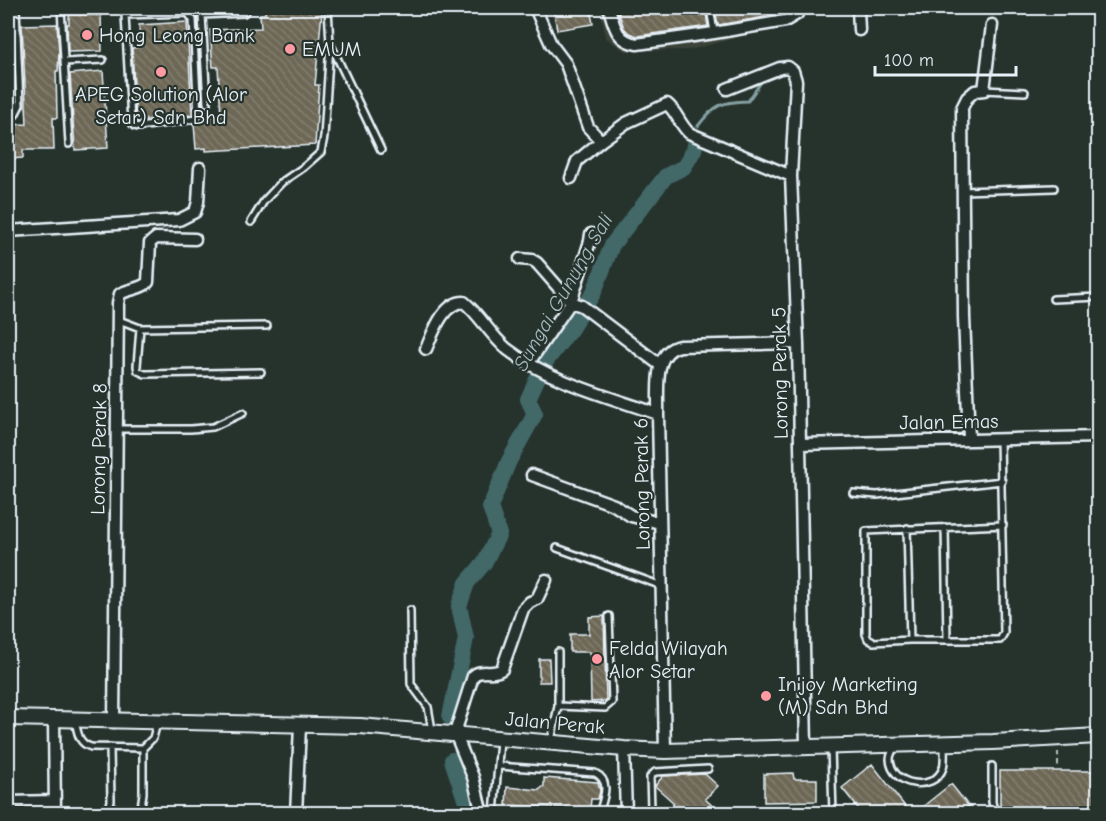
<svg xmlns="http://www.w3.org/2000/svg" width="1106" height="821" font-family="'Comic Neue',sans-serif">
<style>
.built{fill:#3b4339}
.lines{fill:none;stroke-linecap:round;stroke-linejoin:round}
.stream{stroke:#859fa1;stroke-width:3}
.river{stroke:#436867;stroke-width:16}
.building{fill:url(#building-back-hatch);stroke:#e8f1f8;stroke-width:1.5}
.service-casing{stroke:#e8f1f8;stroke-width:10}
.minor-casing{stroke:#e8f1f8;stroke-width:15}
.tertiary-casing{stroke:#e8f1f8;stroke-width:18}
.path{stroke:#e8f1f8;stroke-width:1.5;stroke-dasharray:4.5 4.5;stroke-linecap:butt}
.service{stroke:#26332d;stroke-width:5}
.minor{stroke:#26332d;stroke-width:10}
.tertiary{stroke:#26332d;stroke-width:14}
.poi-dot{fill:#ff9aa2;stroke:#26332d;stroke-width:2}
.labels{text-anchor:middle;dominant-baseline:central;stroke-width:4.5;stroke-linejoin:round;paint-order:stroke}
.poi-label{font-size:20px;fill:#e8f1f8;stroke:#26332d;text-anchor:start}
.street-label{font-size:20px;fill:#e8f1f8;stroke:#26332d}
.water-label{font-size:21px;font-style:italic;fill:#a6babe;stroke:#26332d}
</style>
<defs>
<pattern id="building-back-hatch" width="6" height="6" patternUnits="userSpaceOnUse" patternTransform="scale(1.5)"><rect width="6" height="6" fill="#6d6756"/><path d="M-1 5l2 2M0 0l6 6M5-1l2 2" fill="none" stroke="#827d6f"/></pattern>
</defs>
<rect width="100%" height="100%" fill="#26332d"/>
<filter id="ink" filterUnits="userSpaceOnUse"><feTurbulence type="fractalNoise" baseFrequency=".0167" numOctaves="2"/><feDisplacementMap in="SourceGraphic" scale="12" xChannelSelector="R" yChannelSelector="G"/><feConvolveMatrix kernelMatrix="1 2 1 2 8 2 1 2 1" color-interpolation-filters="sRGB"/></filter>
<g filter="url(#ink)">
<path class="built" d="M600,8H804V15L785,25L690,50L625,51L606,38Z"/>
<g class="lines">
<path class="stream" d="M698,126C715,104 721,102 748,101L764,78"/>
<path class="river" d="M450,717L466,638L459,606L467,583L484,563L499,534L490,507L509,461L535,414L528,399L544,364L570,330L594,292L612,245L666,176L684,167L694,150L696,140
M452,760L470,814"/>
</g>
<path class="building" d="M553,8H590L593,24L557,30Z
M617,8H650L651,13L681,8H705L708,26L637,36L629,33L624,28Z
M715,8H788L782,14L718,25Z
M1080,8H1098V21Z
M309,9V11H322L315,85H319L315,145L206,151V148L196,149L194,124L199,123L202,117L221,116L218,67H213L210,30L261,28L260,14H265V10Z
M8,10H11L15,93H8Z
M69,15H101L102,51L68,52L67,24H69Z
M187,22L192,115L136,121L132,48L140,47L139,25Z
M57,24L59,52L58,71H56L57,118H53L54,150H23V158L8,159V125L27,124L22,25Z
M103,71L108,148L75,150L70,74Z
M604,616L606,701L591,702L590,652H570V634H589V617Z
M539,659H549L550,682H539Z
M872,764L907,809L901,813H862L842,788Z
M1000,771H1098V813H1002L1000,811Z
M793,773L794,779H817V801L764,802V774Z
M705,774L718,786L705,799L716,809L712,813H698L695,810L692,813H675L670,808L674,803L655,786L663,776Z
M544,778L598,782L600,791L598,799H591L590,809L506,805L507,787L539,790L544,786Z
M951,784L974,813H925L921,808Z"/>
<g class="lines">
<defs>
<path id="service" d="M61,8L69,144
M125,8V15L131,122L134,126L139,127L196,119L198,115L193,20L188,13L125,15
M201,8L202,15L244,13L249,8
M710,8L714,32
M202,15L207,103
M331,45L381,150
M64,62L103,60
M984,90L1025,92
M8,117L15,115L20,105L16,8
M962,191L1054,188
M251,222L264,201L282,182L304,167L321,152L324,137L330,44L328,8
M1053,299L1098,297
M119,320L140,328L267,326
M140,328L137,366L138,371L145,374L261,372
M117,429H191L213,427L243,413
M1000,439L1004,633L1000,640H910L873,642L868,639L866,634V531L1003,525
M853,493L877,495L1002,481
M945,527L947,639
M907,528L910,640
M557,548L662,586
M410,610L411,684L428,707L432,730
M558,706V652
M75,721C78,733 78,743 91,747L143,748L153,738L157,723
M551,741L558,706L605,708L612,702L609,616
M895,746C893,750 890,755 890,759C891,786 934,793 943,768C945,761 944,751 944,744
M831,747L833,814
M499,766L595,773C612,781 603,799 599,814
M992,766V802L995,814
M626,811L648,810L651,808L650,777L655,772L708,769
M107,814L111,801L110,747
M140,814L143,793V748
M494,814L500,740"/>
<path id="minor" d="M535,8L551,44L566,64L588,127L601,141L626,123L667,104C676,111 680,125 689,133L791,176
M609,8C614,25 616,41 637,44L714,33L785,21L797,14L800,8
M858,8L859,30
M727,89L780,68L788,67L793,71L796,81L791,176L798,343L806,747
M571,178L577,161L601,141
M8,231L179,220L195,212L198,202L200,168
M520,259L532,260L537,263L571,302L582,306L660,365
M426,349C433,333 443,302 464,302C480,315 490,335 507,349C550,382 607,396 658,414
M528,364L571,302L590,241L591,234
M969,439L964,317L962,108L967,98L975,91L984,90L992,25
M800,444L1098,437
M532,475L614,505L631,516L660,523
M54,720L55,814
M114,722L118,303L120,294C128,289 142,289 148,282L150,243L156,238L195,239
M624,749L626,814
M665,751L658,414C659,392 652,351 680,346L798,343
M8,802L54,801
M296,814L300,726
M482,814L473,777L455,733L473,676C481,668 493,676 502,669L523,609L530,602L537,599L546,580"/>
<path id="tertiary" d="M8,718L360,726L624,749L665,751L993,742L1098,736"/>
</defs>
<use href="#service" class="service-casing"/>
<use href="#minor" class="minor-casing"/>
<use href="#tertiary" class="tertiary-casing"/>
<path class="path" d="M1058,752V766"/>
<use href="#service" class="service"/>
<use href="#minor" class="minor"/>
<use href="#tertiary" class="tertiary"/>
</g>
</g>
<g class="poi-dot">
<circle cx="87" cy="35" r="6"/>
<circle cx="290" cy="49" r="6"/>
<circle cx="161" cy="72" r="6"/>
<circle cx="597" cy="659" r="6"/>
<circle cx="766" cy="696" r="6"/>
</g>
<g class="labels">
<g class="poi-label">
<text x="99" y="35">Hong Leong Bank</text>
<text x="302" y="49">EMUM</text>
<text x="161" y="94" text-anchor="middle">APEG Solution (Alor<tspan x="161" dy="23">Setar) Sdn Bhd</tspan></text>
<text x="609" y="648">Felda Wilayah<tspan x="609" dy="23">Alor Setar</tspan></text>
<text x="778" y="684">In'joy Marketing<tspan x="778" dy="23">(M) Sdn Bhd</tspan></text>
</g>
<g class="street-label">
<text transform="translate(780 373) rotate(-91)">Lorong Perak 5</text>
<text transform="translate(949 422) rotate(-1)">Jalan Emas</text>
<text transform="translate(99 449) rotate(-89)">Lorong Perak 8</text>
<text transform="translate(642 484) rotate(-91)">Lorong Perak 6</text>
<text transform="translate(555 723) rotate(5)">Jalan Perak</text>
</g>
<g class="water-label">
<text transform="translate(563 292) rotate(-60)">Sungai Gunung Sali</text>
</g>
</g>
<rect width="1106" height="821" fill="none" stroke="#26332d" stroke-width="30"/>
<rect x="15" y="15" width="1076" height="791" fill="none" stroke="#e8f1f8" stroke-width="2" filter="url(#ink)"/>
<path d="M875 66v9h141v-9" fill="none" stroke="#e8f1f8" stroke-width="3"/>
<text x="884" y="66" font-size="18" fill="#e8f1f8" stroke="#26332d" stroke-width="4.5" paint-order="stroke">100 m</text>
</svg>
